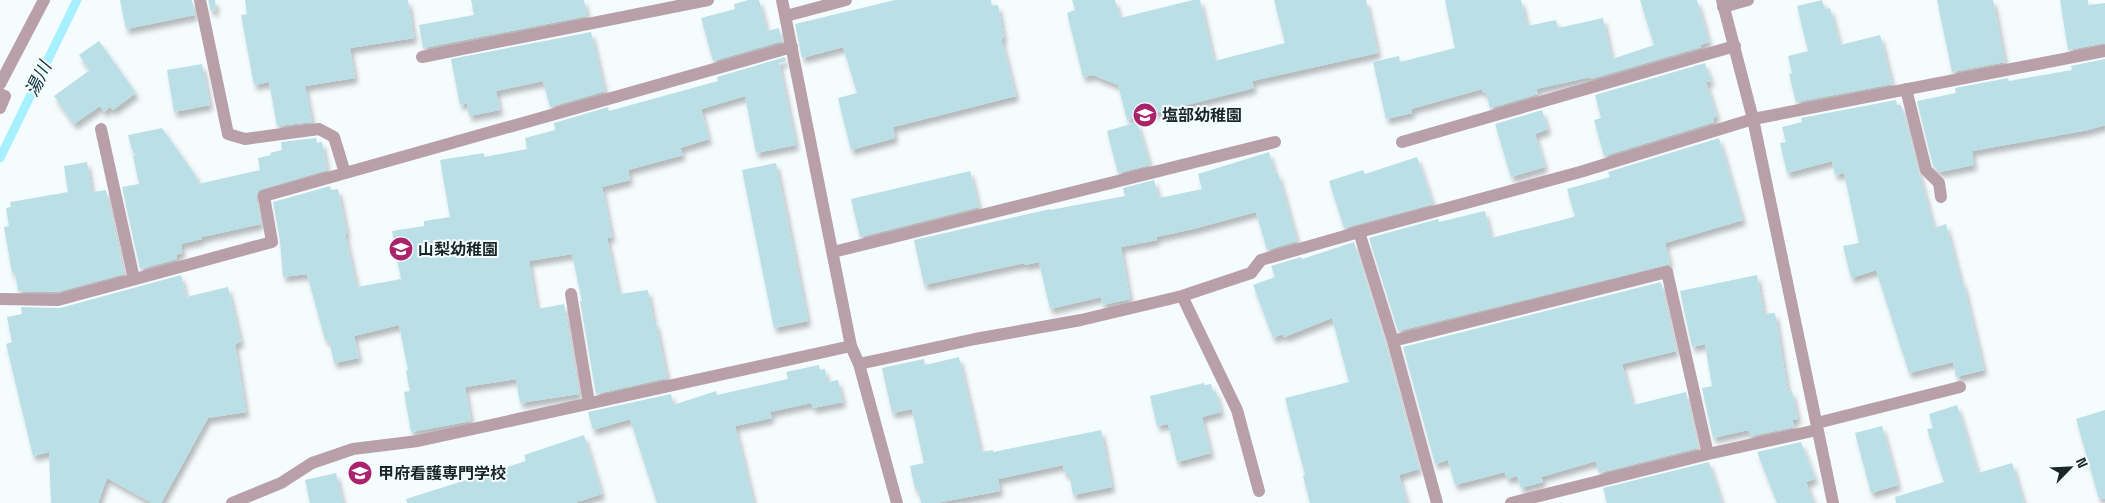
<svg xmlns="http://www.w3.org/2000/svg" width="2105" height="503" font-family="'Space Grotesk','Noto Sans JP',sans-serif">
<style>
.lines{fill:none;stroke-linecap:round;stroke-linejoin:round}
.stream{stroke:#a6f0ff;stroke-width:9}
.building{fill:#badfe6;filter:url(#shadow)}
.lane{stroke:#b99fa8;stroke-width:12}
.street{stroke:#b99fa8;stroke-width:12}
.labels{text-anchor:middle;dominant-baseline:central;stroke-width:4;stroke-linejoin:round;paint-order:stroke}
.poi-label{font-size:16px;font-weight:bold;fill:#182629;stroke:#f5fcfe;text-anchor:start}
.water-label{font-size:18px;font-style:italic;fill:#0a2f36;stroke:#f5fcfe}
</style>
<defs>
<filter id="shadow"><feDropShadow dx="3" dy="5.5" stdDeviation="2.5" flood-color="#0004"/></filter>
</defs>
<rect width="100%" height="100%" fill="#f5fcfe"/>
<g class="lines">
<path class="stream" d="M0,158L77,0"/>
</g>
<path class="building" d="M120,0H192L195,15L126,29Z
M208,0H215L216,10L211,11Z
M245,0H408L414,38L350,48L355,78L305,86L312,122L277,126L269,82L254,85L241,15L247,14Z
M471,0H584L587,16L423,48L419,25L474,15Z
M748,0H759L767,31L779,28L782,41L713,61L701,18L735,9L734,4Z
M895,0H991L992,6L998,5L1004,39L1001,38L1016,96L893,127L895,138L851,150L838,98L857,93L843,47L802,58L795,24Z
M1072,0H1115L1120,18L1193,0H1200L1214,61L1285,43L1274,0H1366L1378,53L1252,81L1254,88L1127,120L1118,85L1093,75L1083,77L1067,13L1075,10Z
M1445,0H1521L1527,26L1556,20L1558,28L1603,18L1612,59L1654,45L1640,0H1697L1709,42L1700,45L1701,47L1590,79V77L1536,89L1538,94L1490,108L1486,93H1483L1482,89L1411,109L1412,113L1386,119L1373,62L1399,56L1400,62L1455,48Z
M1822,0L1825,9L1830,8L1840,45L1880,35L1892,84L1796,102L1789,74L1792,73L1788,56L1808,51L1797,6Z
M1937,0H1993L2005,62L1952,72Z
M2060,0H2088V5L2105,3V43L2068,50Z
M591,32L605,91L550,107L543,81L496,91L500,110L469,116L467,103L460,105L451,59Z
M99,41L136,93L113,110L110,107L104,112L100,106L74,124L54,96L90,70L79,55Z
M785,57L786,61L779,63L796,145L756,153L745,96L701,109L709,139L680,148L683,155L628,170L630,180L602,187L612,237L607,238L619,294L648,290L654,323H656L667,378L596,394L580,301H582L572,254L529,261L537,309L564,304L579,394L520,403L516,379L465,387L471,421L411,432L404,392L410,391L406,371L408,370L399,325L354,336L359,358L334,363L329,339L325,340L307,274L283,277L280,241L273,202L330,186L331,190L338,189L347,234H345L357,287L401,279L392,231L424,226V221L450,217L440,160L484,153V157L527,149L525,138L555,130L554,123L608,107L609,111L718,81L717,77Z
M2105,59V125L2088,130L1972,151L1974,165L1940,172L1933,166L1917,101L1956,93L1955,88L2008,78L2009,81L2072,70L2071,66Z
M1705,63L1711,81L1706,82L1717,116L1713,118L1714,122L1604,156L1594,120L1601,118L1595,95Z
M202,64L210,105L174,112L167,70Z
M1896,100L1897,105H1901L1934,228L1946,224L1961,282H1963L1984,370L1956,377L1953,362L1909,373L1876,270L1851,278L1843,246L1859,243L1844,173L1835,175L1832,161L1787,173L1780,143L1786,142L1782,127L1802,122L1801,118Z
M1542,110L1548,129L1535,134L1545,167L1511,177L1495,124Z
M1137,122L1150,165L1118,173L1107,131Z
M162,128L196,176L198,184L260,170L258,158L271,155L270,153L282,150L281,142L316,138L317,143L322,142L327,170L259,190L256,197L261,224L202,237V239L181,244L182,253L176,255L177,259L140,269L122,187L139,184L133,156L136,155L132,150L128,135Z
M1719,138L1743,220L1665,243L1670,264L1398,331L1369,238L1438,219L1439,222L1485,211L1491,238L1570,218L1575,216L1567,189L1610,177L1608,172Z
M1269,152L1275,174L1278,173L1297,241L1267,250L1256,212L1193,229L1156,237L1157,240L1121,247L1130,299L1102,305L1101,297L1050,309L1039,262L1025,265L1024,263L924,285L914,240L1050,209V210L1125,196L1123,188L1154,180L1159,198L1202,189L1198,174Z
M1417,157L1433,204L1344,228L1329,181L1363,170L1365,174Z
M87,162L92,192L106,190L124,274L57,292L18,291L15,272L12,273L4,227L9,226L6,208L11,207L10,202L68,192L64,166Z
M776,163L808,321L774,328L742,170Z
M970,171L979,207L860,237L851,199Z
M1354,242L1385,343L1419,469L1399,475L1407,503H1310L1303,476L1305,475L1285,398L1349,382L1332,318L1284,337L1283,334L1273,338L1253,285L1275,277L1271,266L1301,257L1302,259Z
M181,275L186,297L228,287L241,342L235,344L246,412L208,418L161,503H152L107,478L98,503H51L49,452L33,456L6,344L12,342L7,317L22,314L21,307L60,308Z
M1757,275L1764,314L1775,313L1788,392L1792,391L1798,419L1792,420L1795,427L1751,436L1748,430L1713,438L1702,388L1712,386L1705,344L1692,347L1680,291Z
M1661,282L1676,351L1622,364L1633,405L1686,392L1698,448L1599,473L1596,461L1541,477L1543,482L1521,488L1517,476L1507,479L1505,472L1455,485L1448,460L1435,464L1403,347Z
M959,357L981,452L993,450V452L1101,430L1112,487L1073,495L1069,473L1065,474L1063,465L998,479L1000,491L936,503H921L918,489H915L910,466L924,463L912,409L892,413L882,368L924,359L925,365Z
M819,365L820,370L825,369L827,382L838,380L843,402L813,408L811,403L770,412L772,418L735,426L754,503H657L630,419L593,430L588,412L671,394L673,405L716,391L717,395L788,379L786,372Z
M1204,383V385L1211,384L1213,392L1216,391L1221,412L1202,417L1211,453L1177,462L1168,424L1157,426L1150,396Z
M1957,405L1978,473L2012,463L2024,503H1896L1895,497L1944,482L1927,429L1933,428L1929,414Z
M2105,410V498L2099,499L2076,419Z
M1882,426L1898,485L1871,493L1855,433Z
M584,435L602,494L574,503H407L406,499L526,461L524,455Z
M1801,442L1815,479L1806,482L1814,503H1777L1757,452Z
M1709,462L1722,503H1607L1603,488Z
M336,473L343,503H310L305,480Z"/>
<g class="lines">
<path class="lane" d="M200,0L228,134L245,139L319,129L334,137L345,173
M1722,0L1753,119L1833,503
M1723,7L1748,0
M786,16L846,0
M422,57L708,0
M0,84L44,0
M1906,89L1926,170L1939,183L1941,197
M0,94L5,96L0,108
M101,129L134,279
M1402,142L1735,46
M833,252L1275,142
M571,294L589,403
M1182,296L1237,410L1259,491
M0,299L58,300L272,242L264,196L792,47
M1393,341L1667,272L1708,454
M859,364L975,339L1081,320L1182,296L1251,273L1261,260L1359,232L1393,341L1437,503
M1817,423L1960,387
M232,503L281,483L312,463L353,449L418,441L851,346
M1511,503L1708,454L1817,430"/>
<path class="street" d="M782,0L851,346L859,364L897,503
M1359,232L1580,172L1753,119L2105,51"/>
</g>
<defs>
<symbol id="school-disc" viewBox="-11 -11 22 22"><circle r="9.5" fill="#a9226a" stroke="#f5fcfe"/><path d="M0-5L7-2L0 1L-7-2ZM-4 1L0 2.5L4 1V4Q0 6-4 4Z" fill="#fff"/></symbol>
</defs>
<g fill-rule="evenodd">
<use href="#school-disc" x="1131" y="101" width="28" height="28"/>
<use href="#school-disc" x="387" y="235" width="28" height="28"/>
<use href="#school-disc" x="346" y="459" width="28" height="28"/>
</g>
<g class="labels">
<g class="poi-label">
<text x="1162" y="115">塩部幼稚園</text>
<text x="418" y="249">山梨幼稚園</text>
<text x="378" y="473">甲府看護専門学校</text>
</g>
<g class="water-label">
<text transform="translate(38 79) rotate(-64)">湯川</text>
</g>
</g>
<g transform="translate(2070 468) rotate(66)" stroke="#f5fcfe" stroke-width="4" paint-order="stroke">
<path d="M0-4L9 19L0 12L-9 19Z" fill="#182629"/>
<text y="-8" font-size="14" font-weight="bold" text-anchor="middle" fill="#182629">N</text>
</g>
</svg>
